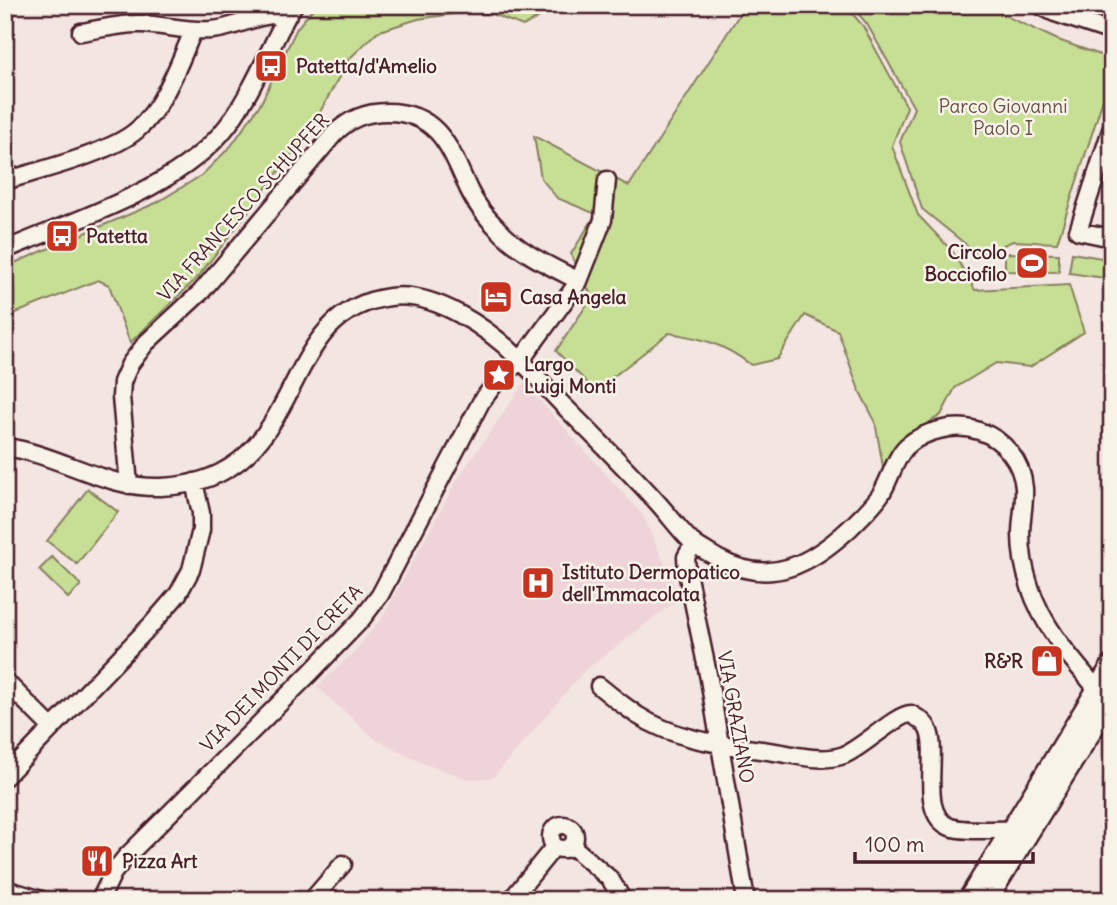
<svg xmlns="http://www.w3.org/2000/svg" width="1117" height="905" font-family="Delius,sans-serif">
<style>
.built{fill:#eed4d9}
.green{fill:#c6df95;stroke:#887f60;stroke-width:2}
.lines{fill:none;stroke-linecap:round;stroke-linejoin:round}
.minor-casing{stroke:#4a1f2b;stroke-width:21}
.major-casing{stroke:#4a1f2b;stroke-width:24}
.minor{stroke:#f7f3e8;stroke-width:16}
.major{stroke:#f7f3e8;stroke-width:19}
.labels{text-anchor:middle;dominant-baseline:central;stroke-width:5;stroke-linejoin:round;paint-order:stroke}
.poi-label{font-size:19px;font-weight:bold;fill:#4a1f2b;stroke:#f7f3e8;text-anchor:start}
.park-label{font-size:19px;fill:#694f46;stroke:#f7f3e8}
.street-label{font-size:19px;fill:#4a1f2b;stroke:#f7f3e8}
</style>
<rect width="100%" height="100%" fill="#f3e5e1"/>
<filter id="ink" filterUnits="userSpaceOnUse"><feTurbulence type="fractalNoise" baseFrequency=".0143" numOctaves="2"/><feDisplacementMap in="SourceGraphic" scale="14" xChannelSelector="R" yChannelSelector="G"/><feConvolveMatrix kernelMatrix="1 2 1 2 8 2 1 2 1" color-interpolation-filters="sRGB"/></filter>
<g filter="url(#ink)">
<path class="built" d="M524,383L642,514L680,598L584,671L493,778L469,779L427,765L375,739L317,687L353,653L382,618L457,480Z"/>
<path class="green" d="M316,5H545L547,13L523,26L492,14L460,13L418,19L377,32L349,59L309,132L198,277L130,343L109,285L98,280L11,315L5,302V267L156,203L202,175L231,146L261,103L297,28Z
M748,5H845L863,26L907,107L892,146L918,215L953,252L975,290L1069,285L1084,332L1030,367L996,363L955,388L941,415L902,439L883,467L875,421L859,390L838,331L805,315L777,359L751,365C724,344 702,338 669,333L595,391L556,351L592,297L571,254L596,214L557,198L541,178L534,136L629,186L739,15Z
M851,5H982L1058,40L1112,59V71L1057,243L1013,241L979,255L922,209L900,142L914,108L867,24Z
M1005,253L1059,254V272L1005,271Z
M1072,253L1108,259L1105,278L1069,273Z
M88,489L118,512L77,564L47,541Z
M52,557L81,585L68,598L39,570Z"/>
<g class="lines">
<defs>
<path id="minor" d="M1039,5L1055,13L1112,32
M81,32C101,29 122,23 141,24C165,25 188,32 212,30C238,28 259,11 287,16
M1112,127L1078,231L1112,238
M5,181C40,170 111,153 137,130C163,108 180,62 193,31
M5,250C76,219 181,188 228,125C252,92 268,52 287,16L294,5
M5,447C59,454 105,489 161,487C313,481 270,312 390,297C434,291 488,328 518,358C535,374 550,392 566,408C597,439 628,470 657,502C669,515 680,531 693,543C701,549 711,554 719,559C771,587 811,564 850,528C861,517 873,506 881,494C890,480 895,457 907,446C925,430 956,423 979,431C1004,439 1022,462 1024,488C1025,503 1021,519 1021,534C1021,553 1024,569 1030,587C1043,627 1070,657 1097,689
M129,485L121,397L122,382L130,364L146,343L201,292L334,134C349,119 365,112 387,112C440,112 451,151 469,190C476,205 487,218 498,229C520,253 550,266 579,281
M694,543L686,557L687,572L709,679L746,900
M5,681L52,728
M599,686C611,696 624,706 637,715C679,742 727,745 775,752C797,755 822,763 844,755C862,748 898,713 911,714C918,718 925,722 928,729C940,753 917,814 950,827C964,832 994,829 1011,830
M5,777L152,624L178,594L191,570L201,530V513L194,482
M551 837a12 12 0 1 1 24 0a12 12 0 1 1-24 0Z
M572,846L610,879L623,900
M5,889L42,900
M100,900L113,873L125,858L311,672L361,620L380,595L481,402L497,381L521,360L579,281L603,220L607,180
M312,900L343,864
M511,900L554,847"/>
<path id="major" d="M968,900L1112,665
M987,900L1112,698"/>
</defs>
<use href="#minor" class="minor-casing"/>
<use href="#major" class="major-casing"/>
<use href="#minor" class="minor"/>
<use href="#major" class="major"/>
</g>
</g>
<defs>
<symbol id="bus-square" viewBox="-11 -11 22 22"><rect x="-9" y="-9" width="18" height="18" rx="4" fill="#c8321e" stroke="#f7f3e8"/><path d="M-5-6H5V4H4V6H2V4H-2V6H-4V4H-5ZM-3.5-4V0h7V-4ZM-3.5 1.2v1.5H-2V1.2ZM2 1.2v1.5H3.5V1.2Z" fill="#fff"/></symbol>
<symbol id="stadium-square" viewBox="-11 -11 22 22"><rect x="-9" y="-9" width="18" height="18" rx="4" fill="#c8321e" stroke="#f7f3e8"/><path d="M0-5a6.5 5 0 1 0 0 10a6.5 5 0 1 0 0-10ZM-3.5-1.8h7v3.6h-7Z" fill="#fff"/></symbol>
<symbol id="hotel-square" viewBox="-11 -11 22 22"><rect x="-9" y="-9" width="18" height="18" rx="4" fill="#c8321e" stroke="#f7f3e8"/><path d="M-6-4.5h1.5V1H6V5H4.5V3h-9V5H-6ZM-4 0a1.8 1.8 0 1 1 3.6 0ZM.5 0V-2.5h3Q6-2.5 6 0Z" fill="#fff"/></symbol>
<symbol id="sight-square" viewBox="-11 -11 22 22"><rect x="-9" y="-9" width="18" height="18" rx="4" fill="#c8321e" stroke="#f7f3e8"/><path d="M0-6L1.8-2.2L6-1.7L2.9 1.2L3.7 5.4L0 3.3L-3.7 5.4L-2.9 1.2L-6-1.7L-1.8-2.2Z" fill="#fff"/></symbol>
<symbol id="hospital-square" viewBox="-11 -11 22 22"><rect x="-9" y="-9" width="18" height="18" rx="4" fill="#c8321e" stroke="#f7f3e8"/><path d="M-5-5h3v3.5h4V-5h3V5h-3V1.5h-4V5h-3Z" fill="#fff"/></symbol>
<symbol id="shop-square" viewBox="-11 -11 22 22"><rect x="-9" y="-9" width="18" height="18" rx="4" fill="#c8321e" stroke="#f7f3e8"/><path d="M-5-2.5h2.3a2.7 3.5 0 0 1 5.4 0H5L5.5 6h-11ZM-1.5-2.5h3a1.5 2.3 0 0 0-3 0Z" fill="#fff"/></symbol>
<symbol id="restaurant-square" viewBox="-11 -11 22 22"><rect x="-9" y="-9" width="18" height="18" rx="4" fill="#c8321e" stroke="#f7f3e8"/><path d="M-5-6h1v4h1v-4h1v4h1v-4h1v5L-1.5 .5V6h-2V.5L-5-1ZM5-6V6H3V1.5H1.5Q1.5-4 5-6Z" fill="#fff"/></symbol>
</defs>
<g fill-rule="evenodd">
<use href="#bus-square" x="252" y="47" width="38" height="38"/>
<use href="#bus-square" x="43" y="217" width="38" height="38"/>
<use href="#stadium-square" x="1013" y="244" width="38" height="38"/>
<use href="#hotel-square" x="477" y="278" width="38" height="38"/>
<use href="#sight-square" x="480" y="356" width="38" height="38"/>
<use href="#hospital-square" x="519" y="564" width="38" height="38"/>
<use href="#shop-square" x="1028" y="642" width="38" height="38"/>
<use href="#restaurant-square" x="78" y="842" width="38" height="38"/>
</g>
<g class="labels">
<g class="poi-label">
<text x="296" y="66">Patetta/d'Amelio</text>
<text x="86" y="236">Patetta</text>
<text x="1007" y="252" text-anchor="end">Circolo<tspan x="1007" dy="22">Bocciofilo</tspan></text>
<text x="520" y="297">Casa Angela</text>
<text x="524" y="364">Largo<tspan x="524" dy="22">Luigi Monti</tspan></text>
<text x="562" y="572">Istituto Dermopatico<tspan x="562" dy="22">dell'Immacolata</tspan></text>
<text x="1023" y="661" text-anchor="end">R&amp;R</text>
<text x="122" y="861">Pizza Art</text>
</g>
<g class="park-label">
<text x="1003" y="106">Parco Giovanni<tspan x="1003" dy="22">Paolo I</tspan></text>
</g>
<g class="street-label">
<text transform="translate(243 207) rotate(-48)">VIA FRANCESCO SCHUPFER</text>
<text transform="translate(281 668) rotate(-46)">VIA DEI MONTI DI CRETA</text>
<text transform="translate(736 717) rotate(80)">VIA GRAZIANO</text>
</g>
</g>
<rect width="1117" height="905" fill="none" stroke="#f7f3e8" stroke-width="28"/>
<rect x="14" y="14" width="1089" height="877" fill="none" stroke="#4a1f2b" stroke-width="2.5" filter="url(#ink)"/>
<path d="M855 852v10h178v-10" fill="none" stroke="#4a1f2b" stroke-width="3.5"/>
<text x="865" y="852" font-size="21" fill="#4a1f2b" stroke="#f7f3e8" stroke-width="5" paint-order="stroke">100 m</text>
</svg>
